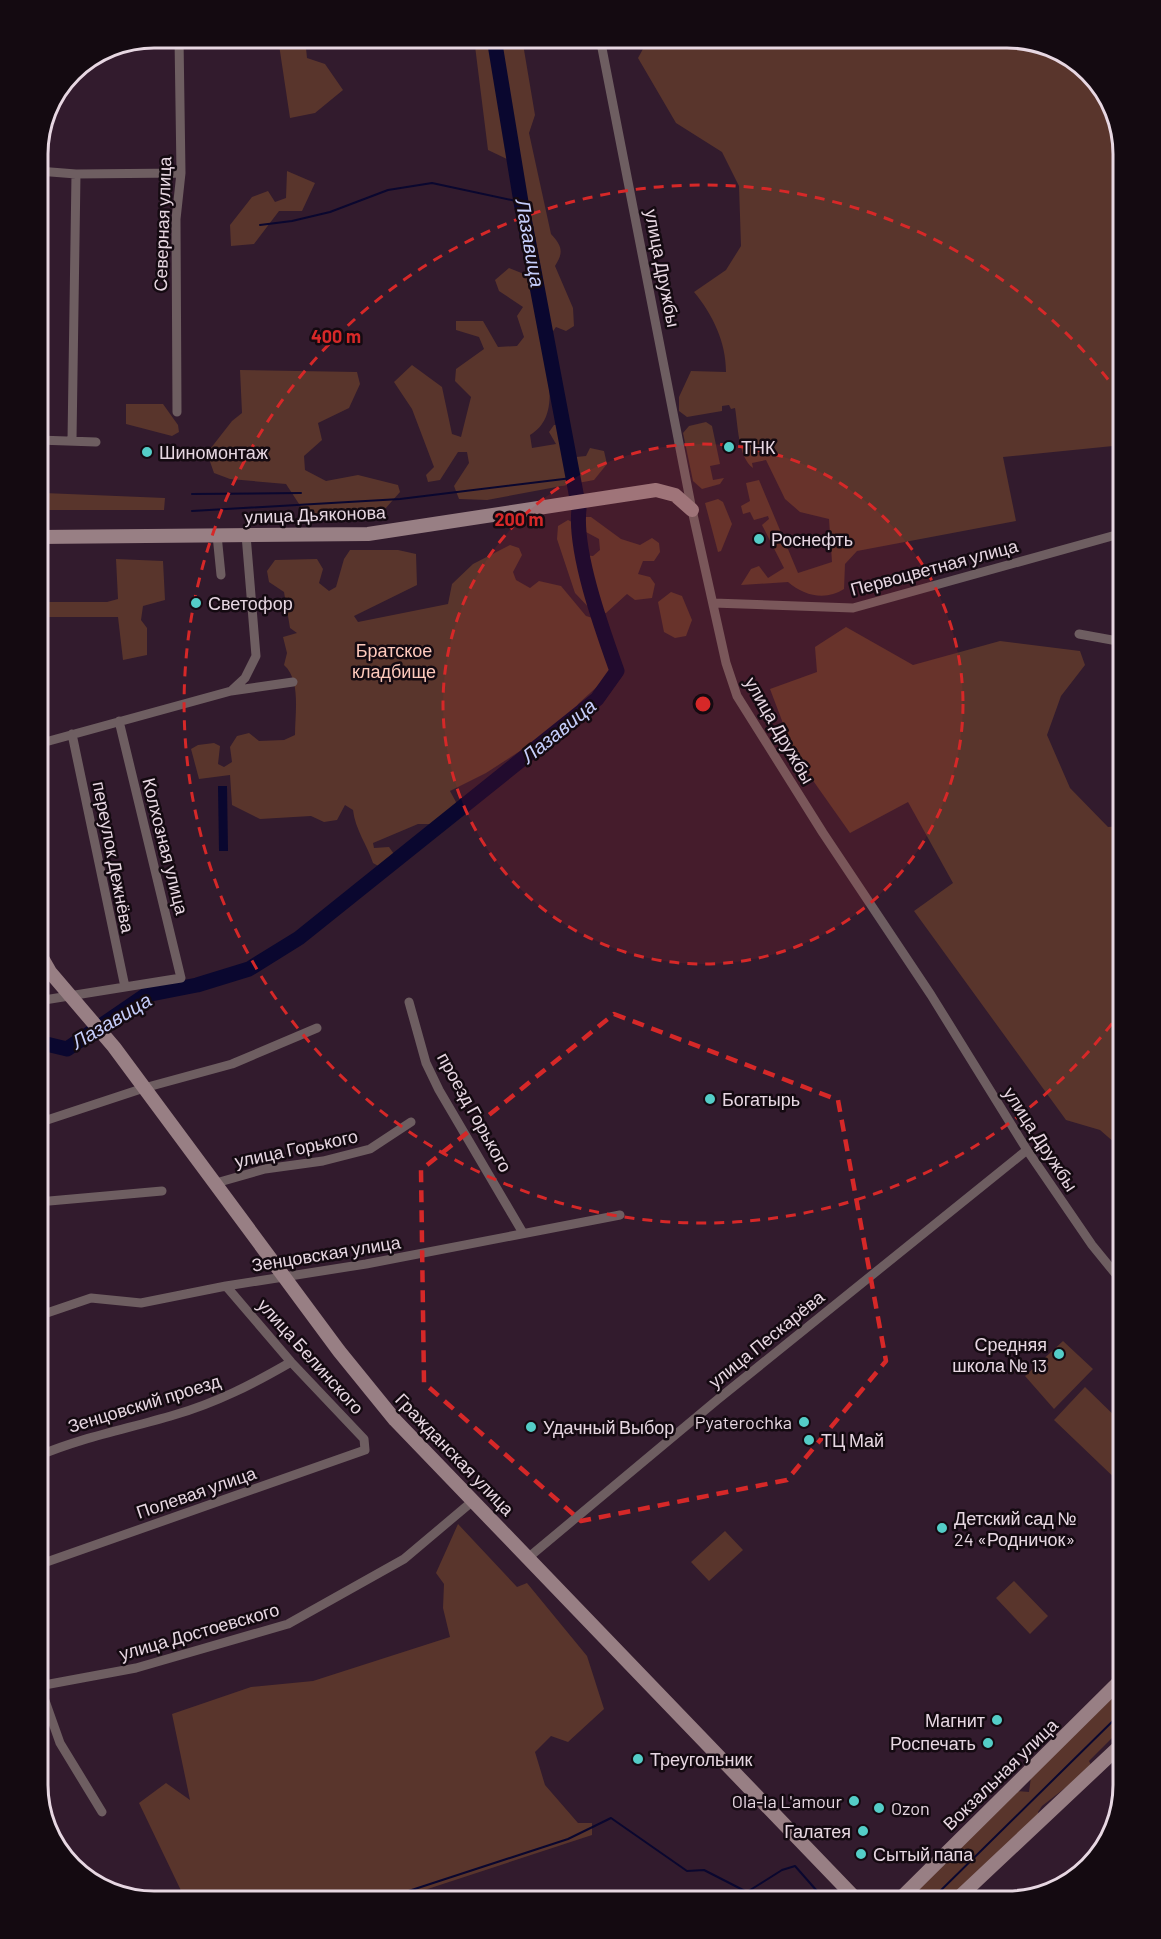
<svg xmlns="http://www.w3.org/2000/svg" width="1161" height="1939" font-family="Barlow,sans-serif">
<style>
.green{fill:#59352c}
.water{fill:#0a072f}
.lines{fill:none;stroke-linecap:round;stroke-linejoin:round}
.stream{stroke:#0a072f;stroke-width:2}
.river{stroke:#0a072f;stroke-width:15}
.street{stroke:#6e5e61;stroke-width:9}
.secondary{stroke:#987f84;stroke-width:14}
.marked{fill:none;stroke:#d62828;stroke-width:4.5;stroke-dasharray:12 8;stroke-linejoin:round}
.ring{fill:none;stroke:#d62828;stroke-width:3;stroke-dasharray:10 8}
.poi-dot{fill:#54cdc7;stroke:#140a11;stroke-width:2}
.labels{text-anchor:middle;dominant-baseline:central;stroke-width:5;stroke-linejoin:round;paint-order:stroke}
.street-label{font-size:18px;fill:#e7d7e2;stroke:#140a11}
.poi-label{font-size:18px;fill:#e7d7e2;stroke:#140a11;text-anchor:start}
.park-label{font-size:18px;fill:#fec9bc;stroke:#140a11}
.water-label{font-size:20px;font-style:italic;fill:#c6cefb;stroke:#140a11}
.rim{fill:none;stroke:#e7d7e2;stroke-width:3}
.centre{fill:#d62828;stroke:#140a11;stroke-width:3}
.ring-label{font-size:18px;text-anchor:middle;font-weight:bold;fill:#d62828;stroke:#140a11;stroke-width:5;stroke-linejoin:round;paint-order:stroke}
</style>
<rect width="100%" height="100%" fill="#321b2d"/>
<path class="green" d="M278,38H305L307,58L325,64L343,90L315,113L290,118Z
M474,38H522L535,115L529,133L551,234C562,246 564,252 555,266L573,308L574,326L566,331L556,327L543,345C547,374 561,417 530,435L532,448L556,444L549,432L554,425H565L576,457L586,456L590,448L604,451L607,464L594,480L487,500L459,499L454,486L469,463L467,452H458L440,480L428,482L426,475L434,467L412,409L394,382L412,365L442,387L452,434L461,437L471,397L455,381L456,369L484,349L479,337L456,330V321H483L498,347L517,346L524,337L517,316L523,307L499,291L495,280L509,268L524,274L529,265L509,160L488,150Z
M649,38H1014L1072,57L1112,103L1123,155V445L1003,457L1016,521L857,551L845,564L844,589C826,601 804,596 788,582L741,585L751,569L759,566L768,578L784,568L762,525L769,519L768,516L754,520L750,512L743,514L741,506L750,501L746,483L759,480L798,573L832,562L829,519L800,512L785,499L766,460L752,463L753,468C738,457 738,425 735,408L731,409L729,405L722,406V411L687,417L679,411V397L691,371L726,372C726,342 713,315 694,292L726,270L741,246L739,186L722,152L676,123L638,58Z
M287,171L315,183L302,211H279L254,244L231,246L230,225L252,197L268,191L275,202L286,198Z
M240,370L357,372L360,384L349,408L318,423L322,440L304,456L305,470L326,481L358,475L398,485L400,492L385,509L314,519L303,510L286,484L230,479L214,473L207,453L232,421L242,413Z
M126,404H163L178,425L179,432L172,436L126,424Z
M706,422L712,426L720,464L710,466L713,480L724,478L720,484L702,489L693,481L683,433L689,426Z
M44,493L165,498L164,510H47L44,505Z
M718,499L723,502L732,524L721,551L718,552L705,503Z
M584,517H591L621,539L640,545L652,538L659,543L660,552L654,561H643L638,574L650,577L655,584L652,598L635,600L627,594L606,613H594L575,593L557,539L558,526L568,520L574,523L581,555L593,556L600,550L599,539L586,532L580,526Z
M510,545L519,548L522,555L513,572L516,580L530,588L539,581L561,586L586,616L596,619L612,673L578,704L574,716L486,773L450,791L456,802L454,810L432,824H418L373,843L374,848L389,847L394,854L390,863L380,867L373,863C367,845 355,829 353,810L345,805L337,820L324,822L311,816L260,819L232,805L230,775L199,779L191,749L198,745L214,743L220,746L218,764L224,767L232,762L230,747L237,736L249,733L259,741L284,740L295,735C295,713 301,680 284,665L287,653L283,637L297,633L290,628L284,592L269,582L267,571L275,560L317,559L323,569L319,583L329,591L336,587L344,559L350,550H398L416,554L417,585L354,616L358,622L448,604L452,584L473,564Z
M116,559L163,561L165,600L143,606L141,620L147,628V655L123,660L118,617H47L45,602H107L118,599Z
M671,592L682,596L692,620L686,636L675,638L664,632L658,602Z
M846,627L913,665L1000,641L1080,651L1085,665L1061,696L1047,735L1070,788L1108,827L1123,826V1150L1100,1130L1066,1120L914,911L953,883L908,802L850,833L795,755L770,689L817,672L815,647Z
M1063,1341L1093,1369L1054,1409L1025,1376Z
M1085,1387L1123,1424V1486L1054,1420Z
M458,1524L517,1587L527,1583L587,1656L604,1709L568,1742L551,1736L535,1752L545,1785L578,1823H592V1835L391,1901H186L139,1803L166,1783L190,1800L172,1714L251,1687L313,1681L450,1637L443,1608L444,1584L436,1573Z
M725,1531L743,1550L709,1581L691,1562Z
M1014,1581L1048,1616L1030,1634L996,1598Z
M1123,1687V1727L1089,1761L1092,1767L1042,1806L1038,1812L1039,1818L955,1901H904L1017,1791L1029,1792L1031,1777Z"/>
<path class="water" d="M218,786H227L228,851H219Z"/>
<g class="lines">
<path class="stream" d="M260,225L292,221L330,212L388,190L432,183L521,202
M192,494L301,493
M192,511L400,499L572,478
M378,1901L568,1839L611,1818L687,1871L704,1870L747,1892L782,1870L795,1866L817,1891L814,1901
M930,1901L1123,1711"/>
<path class="river" d="M38,1042L67,1049L146,995L197,985L249,969L299,938L597,699L617,671C602,629 574,552 579,509L521,202L494,38"/>
<path class="street" d="M600,38L692,510L726,663L737,696L823,833L931,995L1027,1150L1092,1245L1123,1283
M38,171L76,174L181,173
M177,412L176,219L181,173L179,38
M38,440L96,442
M72,440L76,174
M217,535L221,575
M713,603L853,608L1123,533
M1079,634L1123,642
M231,691L245,678L256,656L246,535
M72,734L125,987
M38,744L231,691L293,682
M38,1001L181,978L119,721
M409,1002L426,1063L439,1090L523,1233
M38,1123L144,1088L232,1064L317,1028
M216,1183L265,1169L323,1161L370,1149L411,1122
M38,1202L162,1191
M38,1316L91,1298L141,1303L226,1286L366,1264L620,1215
M38,1456C83,1437 127,1429 174,1415C216,1403 253,1384 291,1362
M529,1557L717,1400L1027,1150
M38,1565L365,1450L364,1439L291,1362L226,1286
M38,1681L60,1743L102,1812
M39,1686L136,1668L288,1624L404,1559L474,1500"/>
<path class="secondary" d="M38,537L368,534L656,490L675,495L692,510
M38,951L50,972L114,1047L339,1351L395,1420L858,1901
M898,1901L1123,1678
M955,1901L1123,1743"/>
</g>
<path class="marked" d="M614,1014L838,1100L886,1361L787,1480L581,1521L424,1383L421,1170Z"/>
<circle cx="703" cy="704" r="260" fill="#d62828" fill-opacity=".12"/>
<g class="ring">
<circle cx="703" cy="704" r="260"/>
<path d="M1123 1009A519 519 0 1 1 1123 399"/>
</g>
<g class="poi-dot">
<circle cx="729" cy="447" r="6"/>
<circle cx="147" cy="452" r="6"/>
<circle cx="759" cy="539" r="6"/>
<circle cx="196" cy="603" r="6"/>
<circle cx="710" cy="1099" r="6"/>
<circle cx="1059" cy="1354" r="6"/>
<circle cx="804" cy="1422" r="6"/>
<circle cx="531" cy="1427" r="6"/>
<circle cx="809" cy="1440" r="6"/>
<circle cx="942" cy="1528" r="6"/>
<circle cx="997" cy="1720" r="6"/>
<circle cx="988" cy="1743" r="6"/>
<circle cx="638" cy="1759" r="6"/>
<circle cx="854" cy="1801" r="6"/>
<circle cx="879" cy="1808" r="6"/>
<circle cx="863" cy="1831" r="6"/>
<circle cx="861" cy="1854" r="6"/>
</g>
<g class="labels">
<g class="street-label">
<text transform="translate(162 224) rotate(-88)">Северная улица</text>
<text transform="translate(663 268) rotate(79)">улица Дружбы</text>
<text transform="translate(315 514) rotate(-2)">улица Дьяконова</text>
<text transform="translate(934 567) rotate(-15)">Первоцветная улица</text>
<text transform="translate(780 730) rotate(60)">улица Дружбы</text>
<text transform="translate(166 846) rotate(76)">Колхозная улица</text>
<text transform="translate(114 857) rotate(79)">переулок Дежнёва</text>
<text transform="translate(475 1112) rotate(61)">проезд Горького</text>
<text transform="translate(1041 1139) rotate(57)">улица Дружбы</text>
<text transform="translate(296 1148) rotate(-12)">улица Горького</text>
<text transform="translate(326 1253) rotate(-9)">Зенцовская улица</text>
<text transform="translate(766 1339) rotate(-39)">улица Пескарёва</text>
<text transform="translate(311 1356) rotate(48)">улица Белинского</text>
<text transform="translate(144 1403) rotate(-17)">Зенцовский проезд</text>
<text transform="translate(455 1454) rotate(46)">Гражданская улица</text>
<text transform="translate(196 1492) rotate(-19)">Полевая улица</text>
<text transform="translate(199 1631) rotate(-16)">улица Достоевского</text>
<text transform="translate(1000 1774) rotate(-44)">Вокзальная улица</text>
</g>
<g class="poi-label">
<text x="741" y="447">ТНК</text>
<text x="159" y="452">Шиномонтаж</text>
<text x="771" y="539">Роснефть</text>
<text x="208" y="603">Светофор</text>
<text x="722" y="1099">Богатырь</text>
<text x="1047" y="1344" text-anchor="end">Средняя<tspan x="1047" dy="21">школа № 13</tspan></text>
<text x="792" y="1422" text-anchor="end">Pyaterochka</text>
<text x="543" y="1427">Удачный Выбор</text>
<text x="821" y="1440">ТЦ Май</text>
<text x="954" y="1518">Детский сад №<tspan x="954" dy="21">24 «Родничок»</tspan></text>
<text x="985" y="1720" text-anchor="end">Магнит</text>
<text x="976" y="1743" text-anchor="end">Роспечать</text>
<text x="650" y="1759">Треугольник</text>
<text x="842" y="1801" text-anchor="end">Ola-la L'amour</text>
<text x="891" y="1808">Ozon</text>
<text x="851" y="1831" text-anchor="end">Галатея</text>
<text x="873" y="1854">Сытый папа</text>
</g>
<g class="park-label">
<text x="394" y="650">Братское<tspan x="394" dy="21">кладбище</tspan></text>
</g>
<g class="water-label">
<text transform="translate(531 243) rotate(80)">Лазавица</text>
<text transform="translate(558 730) rotate(-39)">Лазавица</text>
<text transform="translate(111 1020) rotate(-31)">Лазавица</text>
</g>
</g>
<path d="M0 0H1161V1939H0ZM154 48H1007A106 106 0 0 1 1113 154V1785A106 106 0 0 1 1007 1891H154A106 106 0 0 1 48 1785V154A106 106 0 0 1 154 48Z" fill="#140a11" fill-rule="evenodd"/>
<path class="rim" d="M154 48H1007A106 106 0 0 1 1113 154V1785A106 106 0 0 1 1007 1891H154A106 106 0 0 1 48 1785V154A106 106 0 0 1 154 48Z"/>
<circle cx="703" cy="704" r="9" class="centre"/>
<g class="ring-label">
<text x="336" y="343">400 m</text>
<text x="519" y="526">200 m</text>
</g>
</svg>
